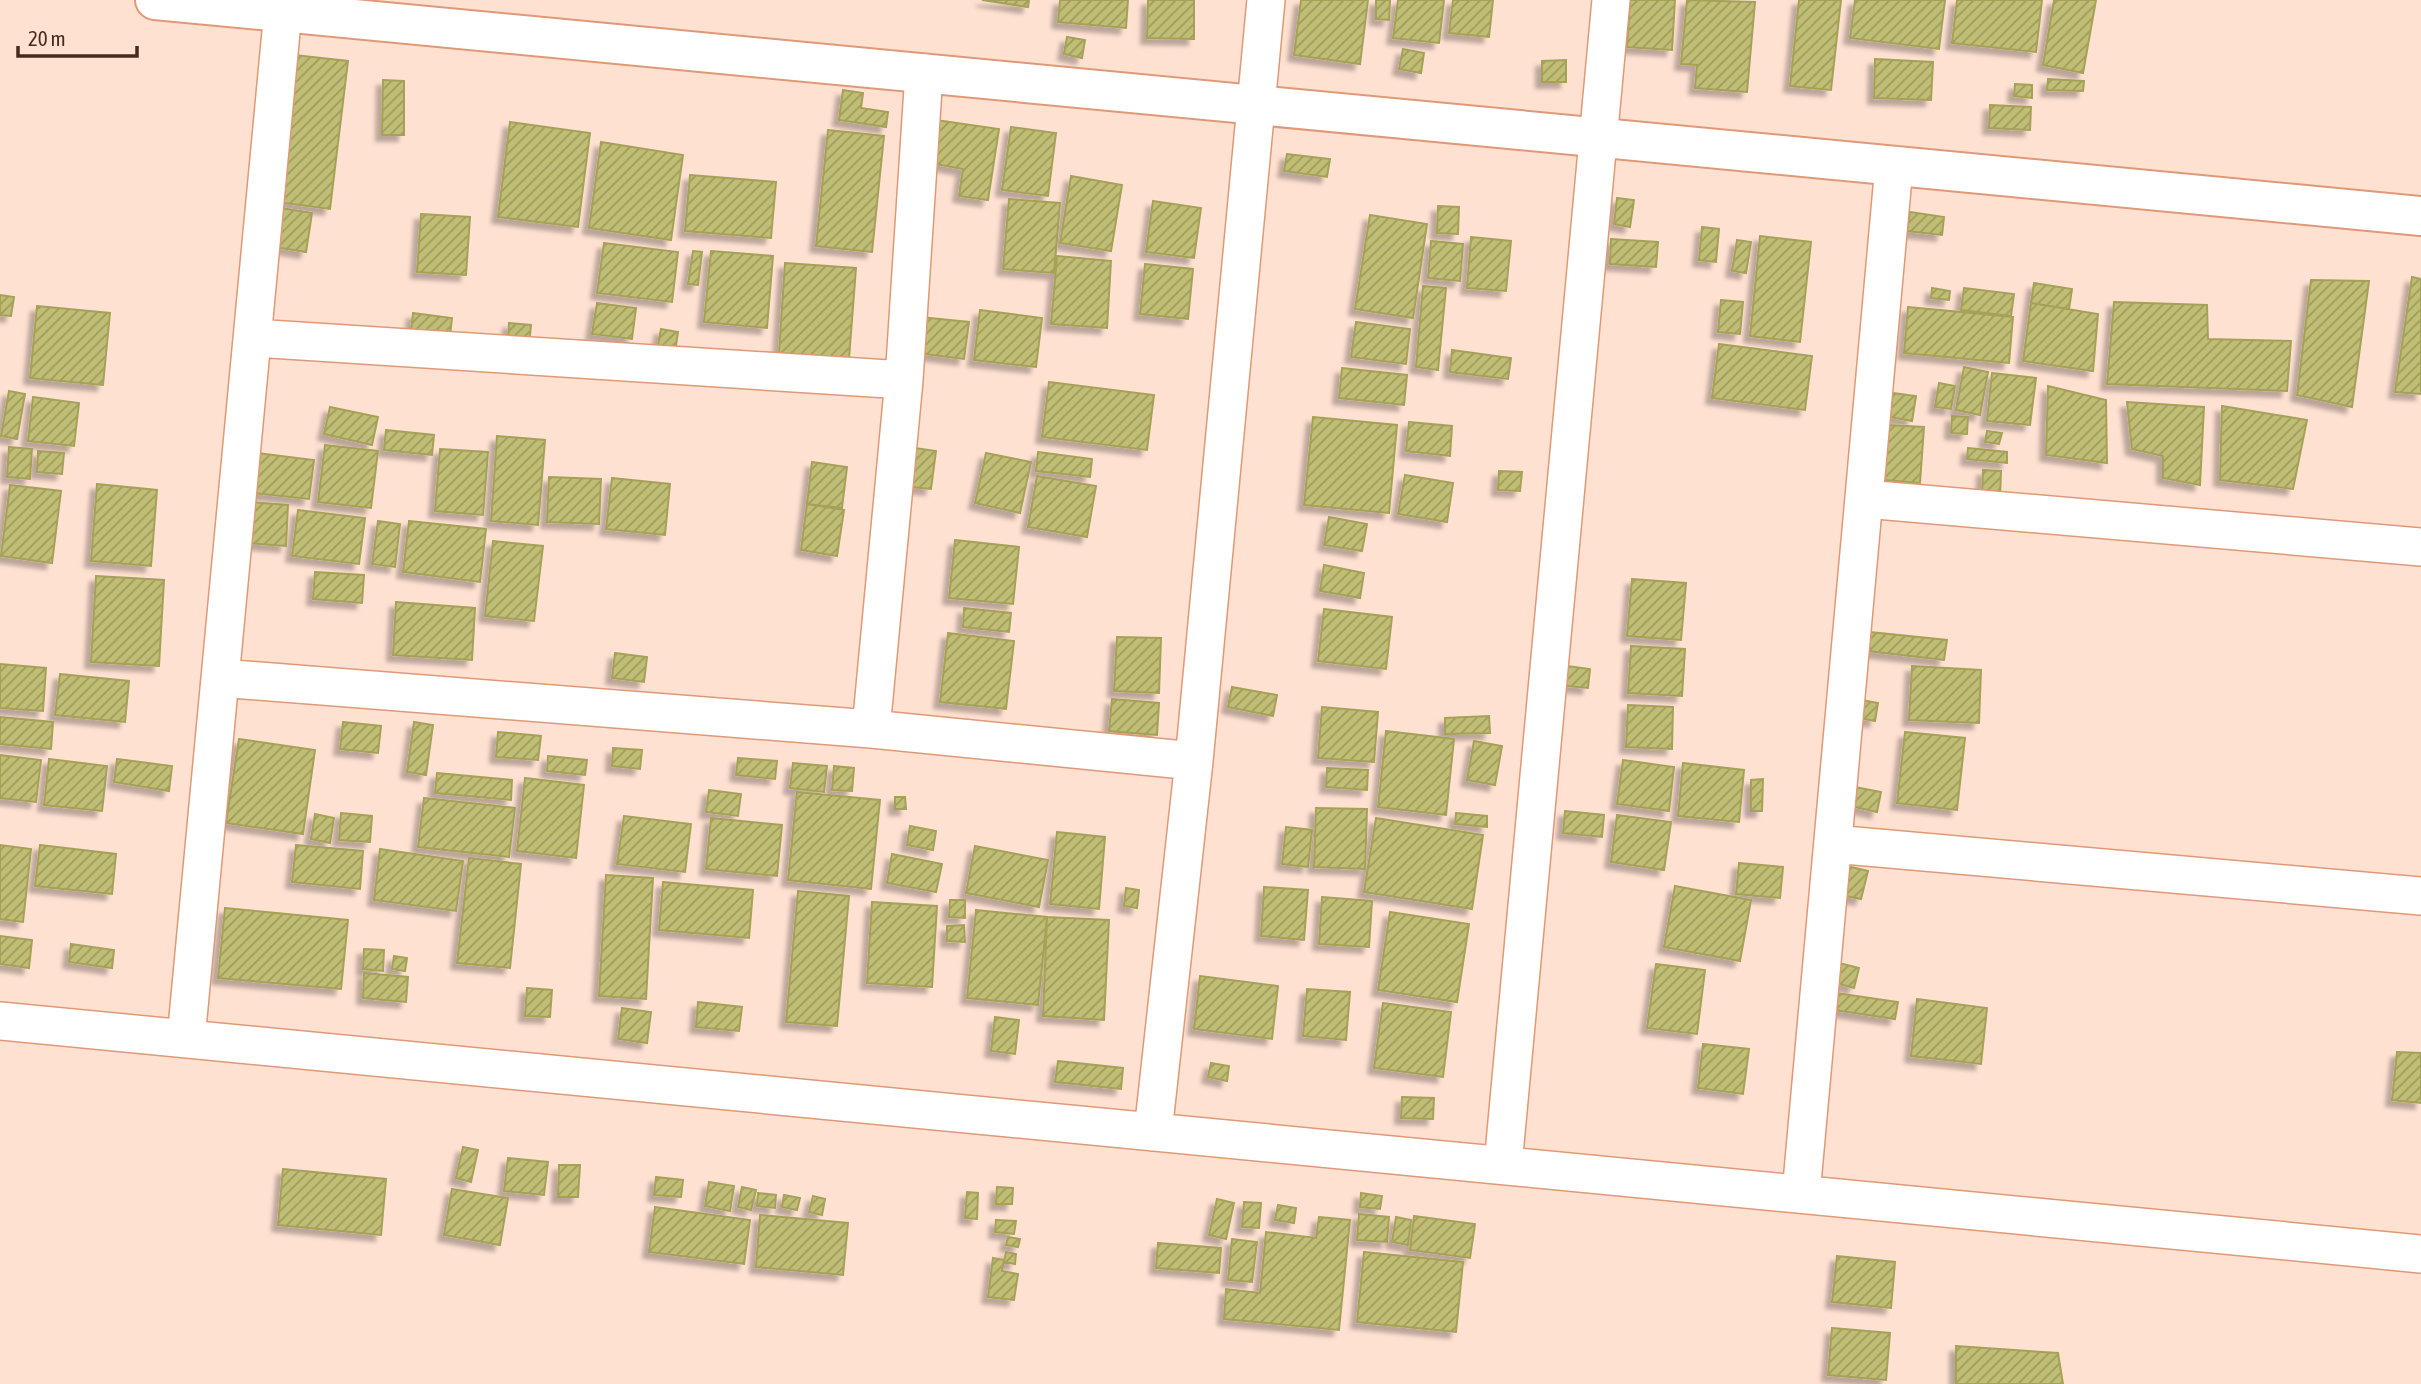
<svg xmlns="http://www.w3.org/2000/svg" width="2421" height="1384" font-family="'Asap Condensed',sans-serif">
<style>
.building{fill:url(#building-hatch);stroke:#a5a259;stroke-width:2;filter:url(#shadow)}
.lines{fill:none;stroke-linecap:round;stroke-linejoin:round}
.minor-casing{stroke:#df9977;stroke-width:40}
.tertiary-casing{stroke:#df9977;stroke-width:42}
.minor{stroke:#fff;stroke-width:37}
.tertiary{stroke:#fff;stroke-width:38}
</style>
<defs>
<pattern id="building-hatch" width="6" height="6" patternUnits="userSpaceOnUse" patternTransform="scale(1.75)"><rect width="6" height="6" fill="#c0be74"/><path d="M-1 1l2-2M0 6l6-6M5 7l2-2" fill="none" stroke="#9e9b5e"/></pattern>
<filter id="shadow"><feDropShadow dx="-6" dy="6" stdDeviation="2" flood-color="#0004"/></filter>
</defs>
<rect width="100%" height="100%" fill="#ffe1d2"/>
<path class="building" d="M982,0H1029L1028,7Z
M1060,0H1128L1126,28L1058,22Z
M1148,0H1194V39L1147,38Z
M1301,0H1368L1360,64L1294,55Z
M1376,0H1390L1389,20L1376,19Z
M1398,0H1444L1439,43L1393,38Z
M1453,0H1493L1489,37L1449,33Z
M1630,0H1675L1672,50L1627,47Z
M1687,0L1755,2L1747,92L1695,88L1697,65L1681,64Z
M1799,0H1841L1831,90L1790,86Z
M1855,0H1945L1939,49L1850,38Z
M1957,0H2042L2036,52L1952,43Z
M2054,0H2096L2083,73L2043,65Z
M1067,37L1085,40L1082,58L1064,54Z
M1403,49L1424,53L1421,73L1399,69Z
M294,55L348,61L330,209L276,202Z
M1875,59L1933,62L1931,100L1874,98Z
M1566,60V82H1542V61Z
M2048,79L2084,81L2083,91L2047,90Z
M383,80L404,81V135H382Z
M2015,84L2032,85V98L2014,96Z
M843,90L863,93L861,108L888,112L886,127L839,120Z
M1990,105L2031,107L2030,130L1989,128Z
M936,120L999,129L988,200L959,196L963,169L930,163Z
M510,122L590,133L578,227L498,217Z
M1011,127L1056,133L1048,196L1002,190Z
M828,130L884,136L872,252L816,246Z
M601,142L683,155L671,240L589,228Z
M1287,154L1330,159L1327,177L1284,171Z
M690,175L776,182L771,238L685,231Z
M1071,176L1122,185L1111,251L1060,243Z
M1617,198L1634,200L1630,227L1614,224Z
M1009,199L1060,203L1054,273L1003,269Z
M1153,201L1201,208L1194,258L1146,252Z
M1438,206L1459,207L1458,234L1437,233Z
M281,208L312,213L306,252L275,247Z
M1910,212L1944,217L1942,235L1907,231Z
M421,214L470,217L466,275L417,272Z
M1370,215L1427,224L1413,318L1355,309Z
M1702,227L1719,229L1716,262L1699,260Z
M1760,236L1811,242L1800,342L1750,336Z
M1471,237L1511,241L1506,291L1467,288Z
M1611,239L1658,242L1656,267L1610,264Z
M1737,240L1751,242L1746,273L1732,271Z
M1431,241L1463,244L1460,281L1428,278Z
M604,243L678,252L672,302L597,293Z
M693,251L702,252L698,285L688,284Z
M711,251L773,256L767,328L704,322Z
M1057,256L1111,261L1107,328L1051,324Z
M785,263L856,268L849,359L779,353Z
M1145,264L1193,269L1188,319L1140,314Z
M2412,277L2421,279V394L2395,392Z
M2311,280L2369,281L2352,407L2297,395Z
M2034,283L2072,289L2069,309L2031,303Z
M1423,286L1446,288L1438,370L1416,367Z
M1932,288L1950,291L1949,300L1931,298Z
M1964,288L2014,294L2011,316L1961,310Z
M0,295L14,297L11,316L0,315Z
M1721,300L1743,302L1740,334L1718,332Z
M2114,302L2207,305L2208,339L2291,341L2287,391L2107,384Z
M597,303L636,308L632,339L592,334Z
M2031,303L2098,314L2093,371L2023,361Z
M37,306L110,313L103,385L30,378Z
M1908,307L2013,317L2009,363L1904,353Z
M980,310L1042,318L1036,367L974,360Z
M413,313L452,318L450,336L411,331Z
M920,317L969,322L964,359L916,353Z
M1356,322L1410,329L1406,364L1351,357Z
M509,323L531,325L529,345L508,343Z
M661,329L678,332L674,359L656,356Z
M1719,344L1812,356L1805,410L1712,398Z
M1452,350L1511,358L1508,379L1450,372Z
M1964,367L1988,372L1980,415L1956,410Z
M1342,368L1407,375L1404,405L1339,398Z
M1992,373L2036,378L2030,425L1987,421Z
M1049,382L1154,395L1147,450L1042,437Z
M1939,383L1955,386L1951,409L1935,407Z
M2048,386L2106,400L2107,463L2046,455Z
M9,391L25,394L17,439L1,436Z
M1893,393L1916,396L1912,421L1890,417Z
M33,397L79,403L74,446L28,441Z
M2127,402L2204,407L2200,485L2163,478V456L2132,449Z
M2222,406L2307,420L2293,489L2220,480Z
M330,407L378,417L372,445L324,434Z
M1952,416L1968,417L1967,434L1951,433Z
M1313,417L1397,425L1389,513L1304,505Z
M1409,422L1452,426L1450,456L1406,451Z
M1888,425L1924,427L1920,483L1884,480Z
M386,430L434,435L432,455L384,450Z
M1987,431L2002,433L1999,444L1985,442Z
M497,436L545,440L538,525L491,521Z
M325,445L378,451L371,508L318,502Z
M9,447L32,449L30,479L7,477Z
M915,448L936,451L931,489L911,487Z
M1968,448L2007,452V463L1967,459Z
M440,449L488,452L483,515L435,511Z
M38,451L64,453L62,474L37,472Z
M1038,452L1092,459L1090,477L1036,471Z
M257,453L314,460L309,499L252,493Z
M986,453L1031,462L1020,513L975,503Z
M812,462L847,467L842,508L807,504Z
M1983,470L2001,471L2000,498L1982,497Z
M1499,471L1522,472L1520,491L1498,490Z
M1405,475L1453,483L1447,522L1398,514Z
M1037,476L1096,486L1087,537L1028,527Z
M549,477L601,479L599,524L547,522Z
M612,478L670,484L665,535L606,529Z
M97,484L157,490L151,566L91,561Z
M10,485L61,491L52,563L1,556Z
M250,502L288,505L286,546L247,543Z
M807,504L844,510L837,556L801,550Z
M298,510L365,518L359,564L292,556Z
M1329,517L1367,524L1362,551L1324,545Z
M378,521L400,524L395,567L372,564Z
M409,521L486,529L480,582L403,572Z
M955,540L1019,547L1013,604L949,598Z
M493,541L543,546L534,621L485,616Z
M1324,565L1364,573L1360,598L1320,591Z
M315,572L364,575L362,603L313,599Z
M96,576L164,580L159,666L91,662Z
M1632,579L1686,583L1681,640L1627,636Z
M396,602L475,608L472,660L393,655Z
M964,608L1011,613L1009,632L963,627Z
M1324,609L1392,617L1386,669L1318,661Z
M1870,632L1947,640L1944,660L1868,651Z
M948,633L1014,641L1006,709L940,702Z
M1117,637L1161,638L1159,693L1114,691Z
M1631,646L1685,649L1682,696L1628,693Z
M615,653L647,657L644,682L612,678Z
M0,664L46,668L43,711L0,708Z
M1560,665L1590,669L1588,688L1558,685Z
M1912,666L1981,670L1979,723L1909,720Z
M60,674L129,681L125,722L55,715Z
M1232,687L1277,695L1273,716L1228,707Z
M1112,699L1159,703L1157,735L1109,731Z
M1862,700L1878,703L1875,721L1859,718Z
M1628,705L1673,707L1672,749L1626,747Z
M1322,707L1378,712L1374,762L1318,758Z
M1489,716L1490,733L1445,734V718Z
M0,717L53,722L51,749L0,744Z
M343,722L381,726L378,753L340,749Z
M414,722L433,725L426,775L407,772Z
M1386,731L1454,739L1446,815L1378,807Z
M498,732L541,736L538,760L496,757Z
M1905,732L1965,738L1957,810L1897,803Z
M239,739L315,750L303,834L226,823Z
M1474,741L1502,746L1495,785L1467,780Z
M613,748L642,750L640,769L612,766Z
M0,755L41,760L36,802L0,798Z
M548,756L587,760L585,775L547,771Z
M738,758L777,761L775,779L736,775Z
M49,759L107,766L102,811L44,805Z
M117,759L172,766L169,791L114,782Z
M1623,760L1674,767L1669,811L1617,804Z
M793,763L827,766L824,792L790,788Z
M1683,763L1744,770L1739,822L1678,816Z
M834,766L854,768L852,791L832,790Z
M1327,768L1368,770L1367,790L1326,787Z
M437,773L512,780L511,800L435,793Z
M525,778L584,785L576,858L517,851Z
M1763,779L1762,811H1751V780Z
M1855,787L1881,792L1877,812L1851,806Z
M709,790L741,794L738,816L706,812Z
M797,792L880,800L871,889L788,880Z
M895,797H905L906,809H895Z
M424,798L515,808L509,857L418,847Z
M1316,808L1367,809L1365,869L1314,867Z
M1565,811L1604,815L1602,837L1563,833Z
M341,813L372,816L370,842L339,840Z
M1456,813L1487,816V827L1455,824Z
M315,814L334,818L330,843L311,839Z
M1617,815L1671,822L1664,870L1611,862Z
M624,816L691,824L685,872L617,864Z
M711,818L782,825L777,876L706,869Z
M1376,818L1483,835L1472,909L1364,892Z
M910,826L936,831L933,850L907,845Z
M1286,827L1312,830L1308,867L1282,864Z
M1057,832L1105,837L1099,909L1050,904Z
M0,845L31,849L23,922L0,919Z
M40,845L116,854L112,894L35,886Z
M296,845L363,851L360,889L292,882Z
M975,846L1048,860L1039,907L966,893Z
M380,849L463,861L456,911L374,900Z
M892,854L942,864L936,892L887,883Z
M469,858L521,864L510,968L457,963Z
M1739,863L1783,867L1780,898L1736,894Z
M1847,866L1868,871L1861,899L1841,895Z
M606,875L653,878L646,999L599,996Z
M663,882L753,890L749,938L659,930Z
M1675,886L1751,900L1740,961L1664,947Z
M1264,887L1308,890L1304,940L1261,936Z
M1126,888L1139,890L1137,908L1124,906Z
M798,891L849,896L837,1026L786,1022Z
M1322,897L1372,901L1369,947L1319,944Z
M950,900H965V918L949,917Z
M872,902L937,906L932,987L867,983Z
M225,908L348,920L341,989L218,978Z
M976,910L1047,917L1038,1005L967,998Z
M1390,912L1469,924L1457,1002L1378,990Z
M1047,917L1109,920L1104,1020L1043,1016Z
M964,925L965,942L947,941V926Z
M0,936L32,940L29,968L0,964Z
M71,944L114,950L112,968L69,962Z
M364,949L384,950L383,971L363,969Z
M394,956L407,958L405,971L392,969Z
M1839,963L1859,968L1854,988L1833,982Z
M1656,964L1705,970L1697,1034L1647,1028Z
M364,973L408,977L406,1002L363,998Z
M1200,976L1278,986L1272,1039L1194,1029Z
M527,988L552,990L550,1017L525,1016Z
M1307,989L1350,992L1346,1040L1303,1036Z
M1836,993L1898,1002L1895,1019L1834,1010Z
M1917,999L1987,1008L1981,1064L1911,1056Z
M698,1002L742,1007L739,1031L696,1027Z
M1383,1003L1451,1012L1443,1077L1374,1068Z
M622,1008L651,1012L647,1043L618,1039Z
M995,1017L1019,1020L1015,1054L991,1051Z
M1703,1044L1749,1049L1743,1094L1698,1088Z
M2397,1052L2421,1053V1103L2392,1100Z
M1058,1061L1123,1068L1121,1089L1055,1082Z
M1211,1063L1229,1066L1227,1081L1208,1077Z
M1402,1097L1434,1098L1433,1119L1401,1118Z
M463,1147L478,1150L471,1182L456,1178Z
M508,1158L548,1162L544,1195L504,1191Z
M559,1165H580L578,1197H558Z
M283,1169L386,1179L381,1235L278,1225Z
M656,1177L683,1180L681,1197L654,1195Z
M709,1182L734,1186L730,1211L705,1206Z
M742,1187L756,1190L751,1210L738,1207Z
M997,1187L1013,1188L1012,1204H996Z
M452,1189L508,1198L500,1245L444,1235Z
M967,1192L978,1193L977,1219L965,1218Z
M758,1193L776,1195L775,1208L757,1206Z
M1361,1193L1382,1196L1380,1209L1360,1207Z
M784,1195L800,1198L797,1210L782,1207Z
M813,1196L825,1199L822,1215L809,1212Z
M1217,1199L1234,1203L1226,1239L1209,1235Z
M1244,1202L1261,1203L1259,1228L1242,1227Z
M1278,1205L1296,1208L1294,1223L1275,1220Z
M655,1207L750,1220L744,1264L649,1252Z
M1359,1214L1389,1217L1387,1242L1357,1240Z
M760,1215L848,1223L843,1275L756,1267Z
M1414,1216L1475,1224L1470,1258L1410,1250Z
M1319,1217L1350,1220L1339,1330L1224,1319L1226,1289L1260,1293L1266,1232L1316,1238Z
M1396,1217L1411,1220L1408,1245L1392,1242Z
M996,1220L1016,1221L1014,1234L995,1232Z
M1008,1237L1020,1239L1018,1247L1006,1245Z
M1232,1239L1257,1242L1252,1282L1228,1280Z
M1158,1243L1221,1248L1219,1273L1156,1268Z
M1006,1252L1016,1254L1015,1264L1004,1262Z
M1364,1252L1463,1262L1456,1332L1357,1322Z
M1837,1256L1895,1262L1891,1308L1832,1302Z
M993,1258L1004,1260L1002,1271L1018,1274L1014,1300L988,1297Z
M1832,1328L1890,1333L1886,1380L1828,1375Z
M1956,1346L2058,1353L2063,1384H1956Z"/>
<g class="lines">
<defs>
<path id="minor" d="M253,338L904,380
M1865,499L2421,547
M220,678L871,729L1194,761
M871,729L904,380L924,73
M1833,844L2421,896
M0,1021L2421,1254
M186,1039L284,0
M1153,1132L1194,761L1266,0
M1503,1165L1611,0
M1801,1194L1894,166"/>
<path id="tertiary" d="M155,0L2421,216"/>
</defs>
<use href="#minor" class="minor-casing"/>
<use href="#tertiary" class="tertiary-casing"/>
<use href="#minor" class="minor"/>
<use href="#tertiary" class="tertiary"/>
</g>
<path d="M18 46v10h119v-10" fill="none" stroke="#462a1c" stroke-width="3.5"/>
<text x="28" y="46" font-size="21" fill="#462a1c" stroke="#ffe1d2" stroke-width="5" paint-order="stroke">20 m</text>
</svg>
